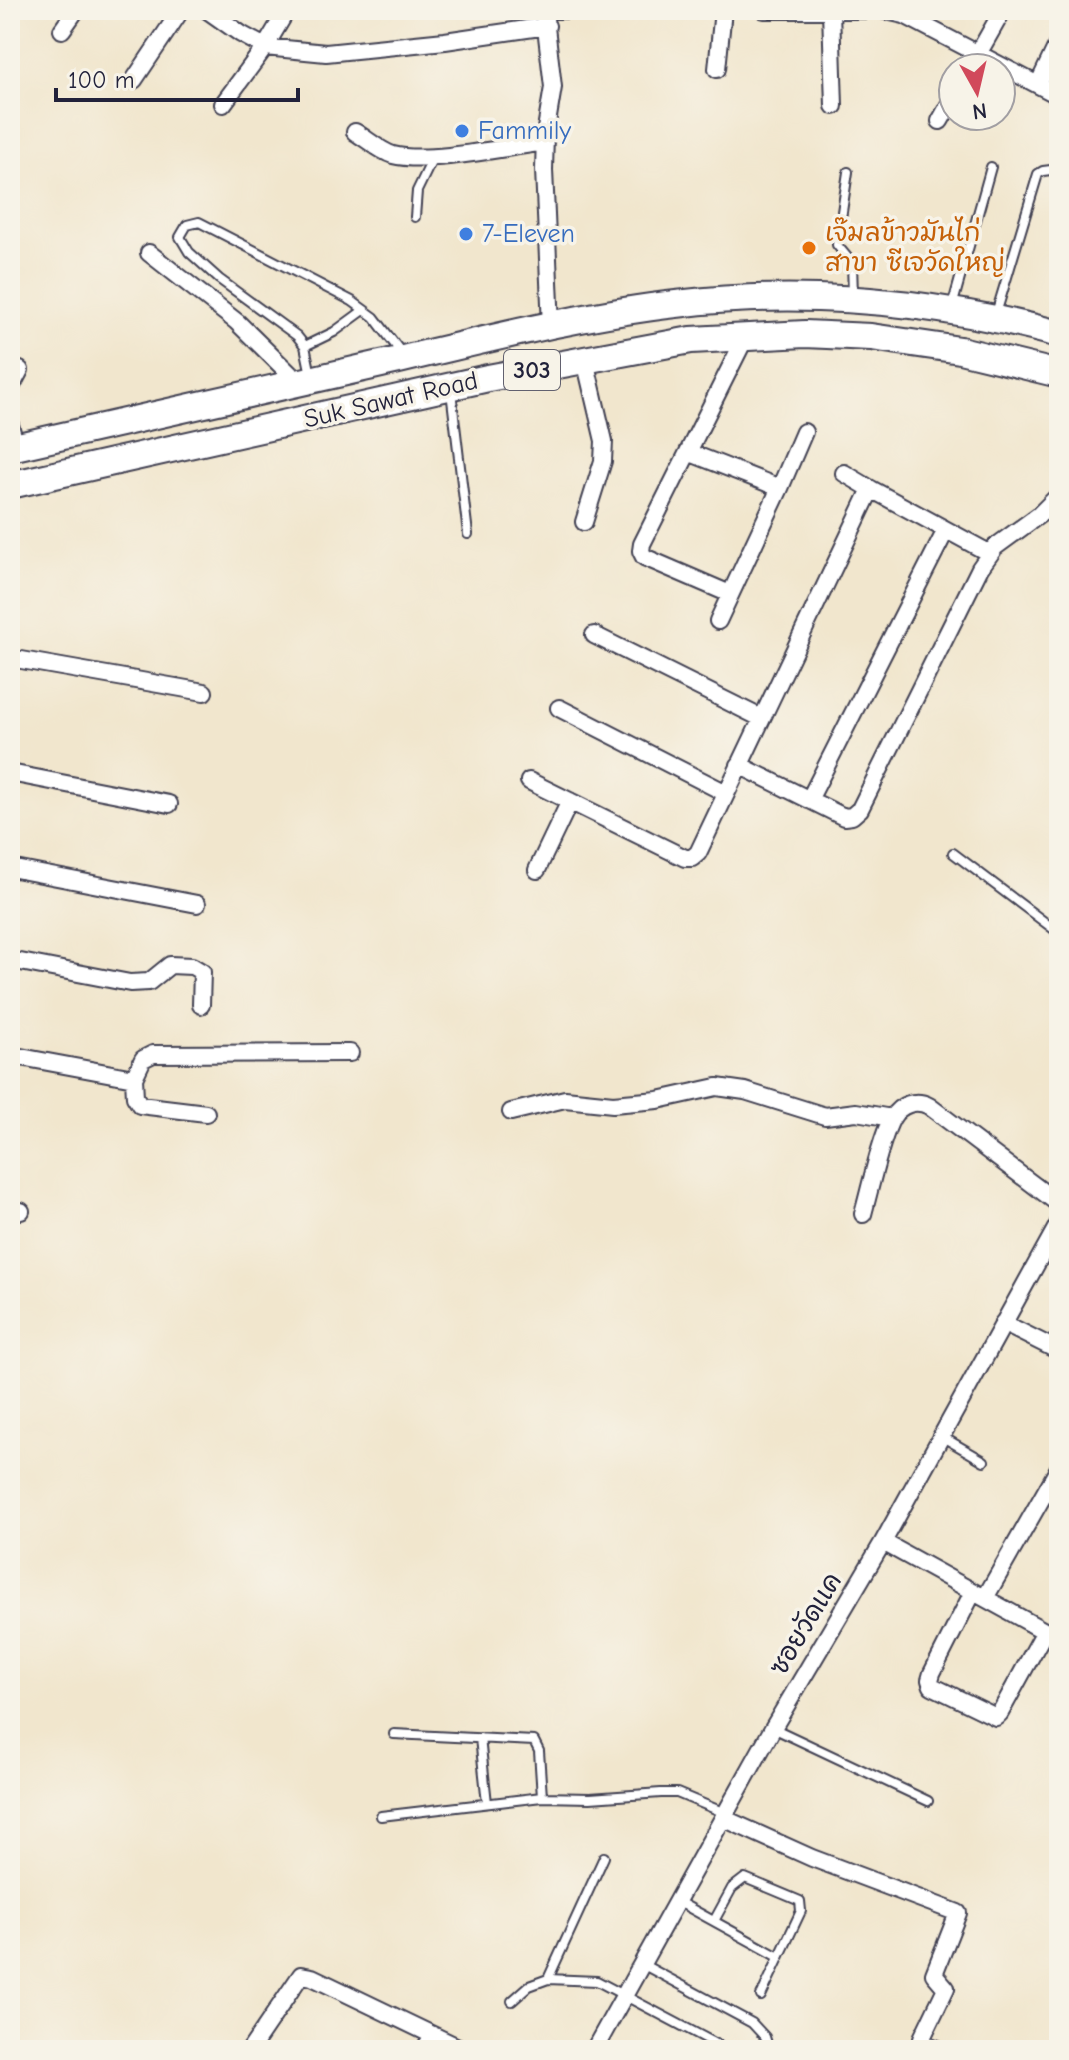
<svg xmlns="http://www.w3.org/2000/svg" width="1069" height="2060" font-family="'Comic Neue','Playpen Sans Thai',sans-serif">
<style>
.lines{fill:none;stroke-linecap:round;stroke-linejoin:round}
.service-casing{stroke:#413f51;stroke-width:12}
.minor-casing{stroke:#413f51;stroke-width:20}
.primary-casing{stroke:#413f51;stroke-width:30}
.service{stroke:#fff;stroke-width:8}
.minor{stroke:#fff;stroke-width:16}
.primary{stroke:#fff;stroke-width:26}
.shop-dot{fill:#3f7fe0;stroke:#f7f3e8;stroke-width:3}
.food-dot{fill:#e8710a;stroke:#f7f3e8;stroke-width:3}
.labels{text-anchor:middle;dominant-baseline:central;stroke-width:7;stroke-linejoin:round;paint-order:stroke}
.shield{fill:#f7f3e8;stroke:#62616f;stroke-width:2}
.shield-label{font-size:24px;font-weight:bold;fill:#22223b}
.shop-label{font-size:26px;fill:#366cbe;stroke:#f7f3e8;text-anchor:start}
.food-label{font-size:26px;fill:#c56008;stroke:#f7f3e8;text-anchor:start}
.street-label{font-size:26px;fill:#22223b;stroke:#f7f3e8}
</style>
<rect width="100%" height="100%" fill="#f7f3e8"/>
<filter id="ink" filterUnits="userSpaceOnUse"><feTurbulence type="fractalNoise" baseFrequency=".0125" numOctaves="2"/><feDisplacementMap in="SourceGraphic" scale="16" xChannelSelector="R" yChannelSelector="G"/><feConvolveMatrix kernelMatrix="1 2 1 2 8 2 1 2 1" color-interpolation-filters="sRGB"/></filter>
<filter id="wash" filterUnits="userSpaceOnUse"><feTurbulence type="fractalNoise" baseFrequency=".006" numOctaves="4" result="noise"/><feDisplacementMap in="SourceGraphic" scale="32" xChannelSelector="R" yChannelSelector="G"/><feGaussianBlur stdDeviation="1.8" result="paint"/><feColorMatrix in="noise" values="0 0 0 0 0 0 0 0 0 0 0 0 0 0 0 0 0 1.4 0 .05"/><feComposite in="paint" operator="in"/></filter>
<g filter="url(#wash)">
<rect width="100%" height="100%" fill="#f1e6cd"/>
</g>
<g filter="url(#ink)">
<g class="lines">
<defs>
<path id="service" d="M848,172L837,245L852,263L853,295
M415,217L417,191L433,158
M952,307L991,167
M995,317L1038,174L1043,171L1059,169
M305,346L334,332L364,310
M311,375L305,346L297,336L219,279L189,252L180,237L187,225L199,222L352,301L374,317L403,355
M451,391L468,534
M953,853L1059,933
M941,1436L984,1461
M773,1728L928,1801
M394,1734L534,1741L539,1751L542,1797
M480,1738L487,1803
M381,1816L542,1797L590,1798L661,1793H677L725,1813
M677,1901L779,1957
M714,1921L732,1888L745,1878L800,1901L801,1911L761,1996
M642,1964L752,2023L765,2037L769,2050
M548,1979L604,1857
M512,2001L529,1986L548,1979L597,1981L724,2048
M419,2050L430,2035"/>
<path id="minor" d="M207,10L241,34L265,47L326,53L445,41L547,26
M544,10L553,87L545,135L544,170L551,326
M544,10H624
M764,10H882L904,15L1059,96
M831,10L834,106
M62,30L76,10
M970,68L1003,10
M717,69L723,10
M134,80L181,10
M1038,85L1059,41
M223,104L265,47L287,10
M940,121L953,98
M355,132C367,139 380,151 393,155C428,164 507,147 545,142
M149,253L237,322L299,383
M10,389L20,370
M10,425L16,447
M688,452L642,544L641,551L644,557L730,594
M844,473L871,489
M780,488L804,432
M584,522L603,461L604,441L585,360
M718,621L780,488L688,452L746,336
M594,635L761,718
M10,658L204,692
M559,708L726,793
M739,765L844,817L852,816L860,809L980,568L995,547L1039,515L1059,495
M10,773L169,804
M529,781L685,858H692L698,853L871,489L989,553
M809,800L946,530
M10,868L197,904
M537,870L570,801
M10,960L130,983L149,982L170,965L192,966L202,972L201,1005
M10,1055L134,1078L143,1059L153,1054L350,1053
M134,1078L135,1097L140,1105L206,1113
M511,1112L565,1099L613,1104L658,1100L717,1087L745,1091L825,1116L856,1112L892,1118
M10,1209L21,1211
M863,1214C870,1189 881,1137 892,1118C900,1104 916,1099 929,1106L1059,1204
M1003,1323L1059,1351
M883,1542L1059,1639
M973,1592L932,1673L930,1680L932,1686L996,1717L1000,1713L1045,1631
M985,1598L1059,1468
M723,1818L812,1858L958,1913L934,1974L946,1988L922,2038L923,2043L940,2050
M250,2050L301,1975L312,1977L464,2050
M594,2050L773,1728L883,1542L1059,1223"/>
<path id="primary" d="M10,448C134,420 257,392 381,364C479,342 577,315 676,304C804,289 935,301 1059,334
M10,485L488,378L691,340L805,334L871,337L960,350L1059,374"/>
</defs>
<use href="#service" class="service-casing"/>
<use href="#minor" class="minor-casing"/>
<use href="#primary" class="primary-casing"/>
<use href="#service" class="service"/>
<use href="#minor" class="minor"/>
<use href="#primary" class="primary"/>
</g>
</g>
<g class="shop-dot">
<circle cx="462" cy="131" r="8"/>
<circle cx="466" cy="234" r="8"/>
</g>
<circle class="food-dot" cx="809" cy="248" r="8"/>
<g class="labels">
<rect class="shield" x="504" y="350" width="56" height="40" rx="6"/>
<g class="shield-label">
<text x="532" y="370">303</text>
</g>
<g class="shop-label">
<text x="478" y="131">Fammily</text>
<text x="482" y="234">7-Eleven</text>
</g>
<g class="food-label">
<text x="825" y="233">เจ๊มลข้าวมันไก่<tspan x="825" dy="30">สาขา ซีเจวัดใหญ่</tspan></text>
</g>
<g class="street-label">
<text transform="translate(391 400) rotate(-13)">Suk Sawat Road</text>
<text transform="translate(806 1624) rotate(-59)">ซอยวัดแค</text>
</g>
</g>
<rect width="1069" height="2060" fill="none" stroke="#f7f3e8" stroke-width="40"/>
<g transform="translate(977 92) rotate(172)"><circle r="38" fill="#f7f3e8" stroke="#a29fa3" stroke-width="2"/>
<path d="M0-6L14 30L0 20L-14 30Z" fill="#d1495b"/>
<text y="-12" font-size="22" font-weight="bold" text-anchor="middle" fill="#22223b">N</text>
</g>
<path d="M56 88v12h242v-12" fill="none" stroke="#22223b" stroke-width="4"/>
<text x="68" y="88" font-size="24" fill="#22223b" stroke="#f7f3e8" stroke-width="6" paint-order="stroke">100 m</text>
</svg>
